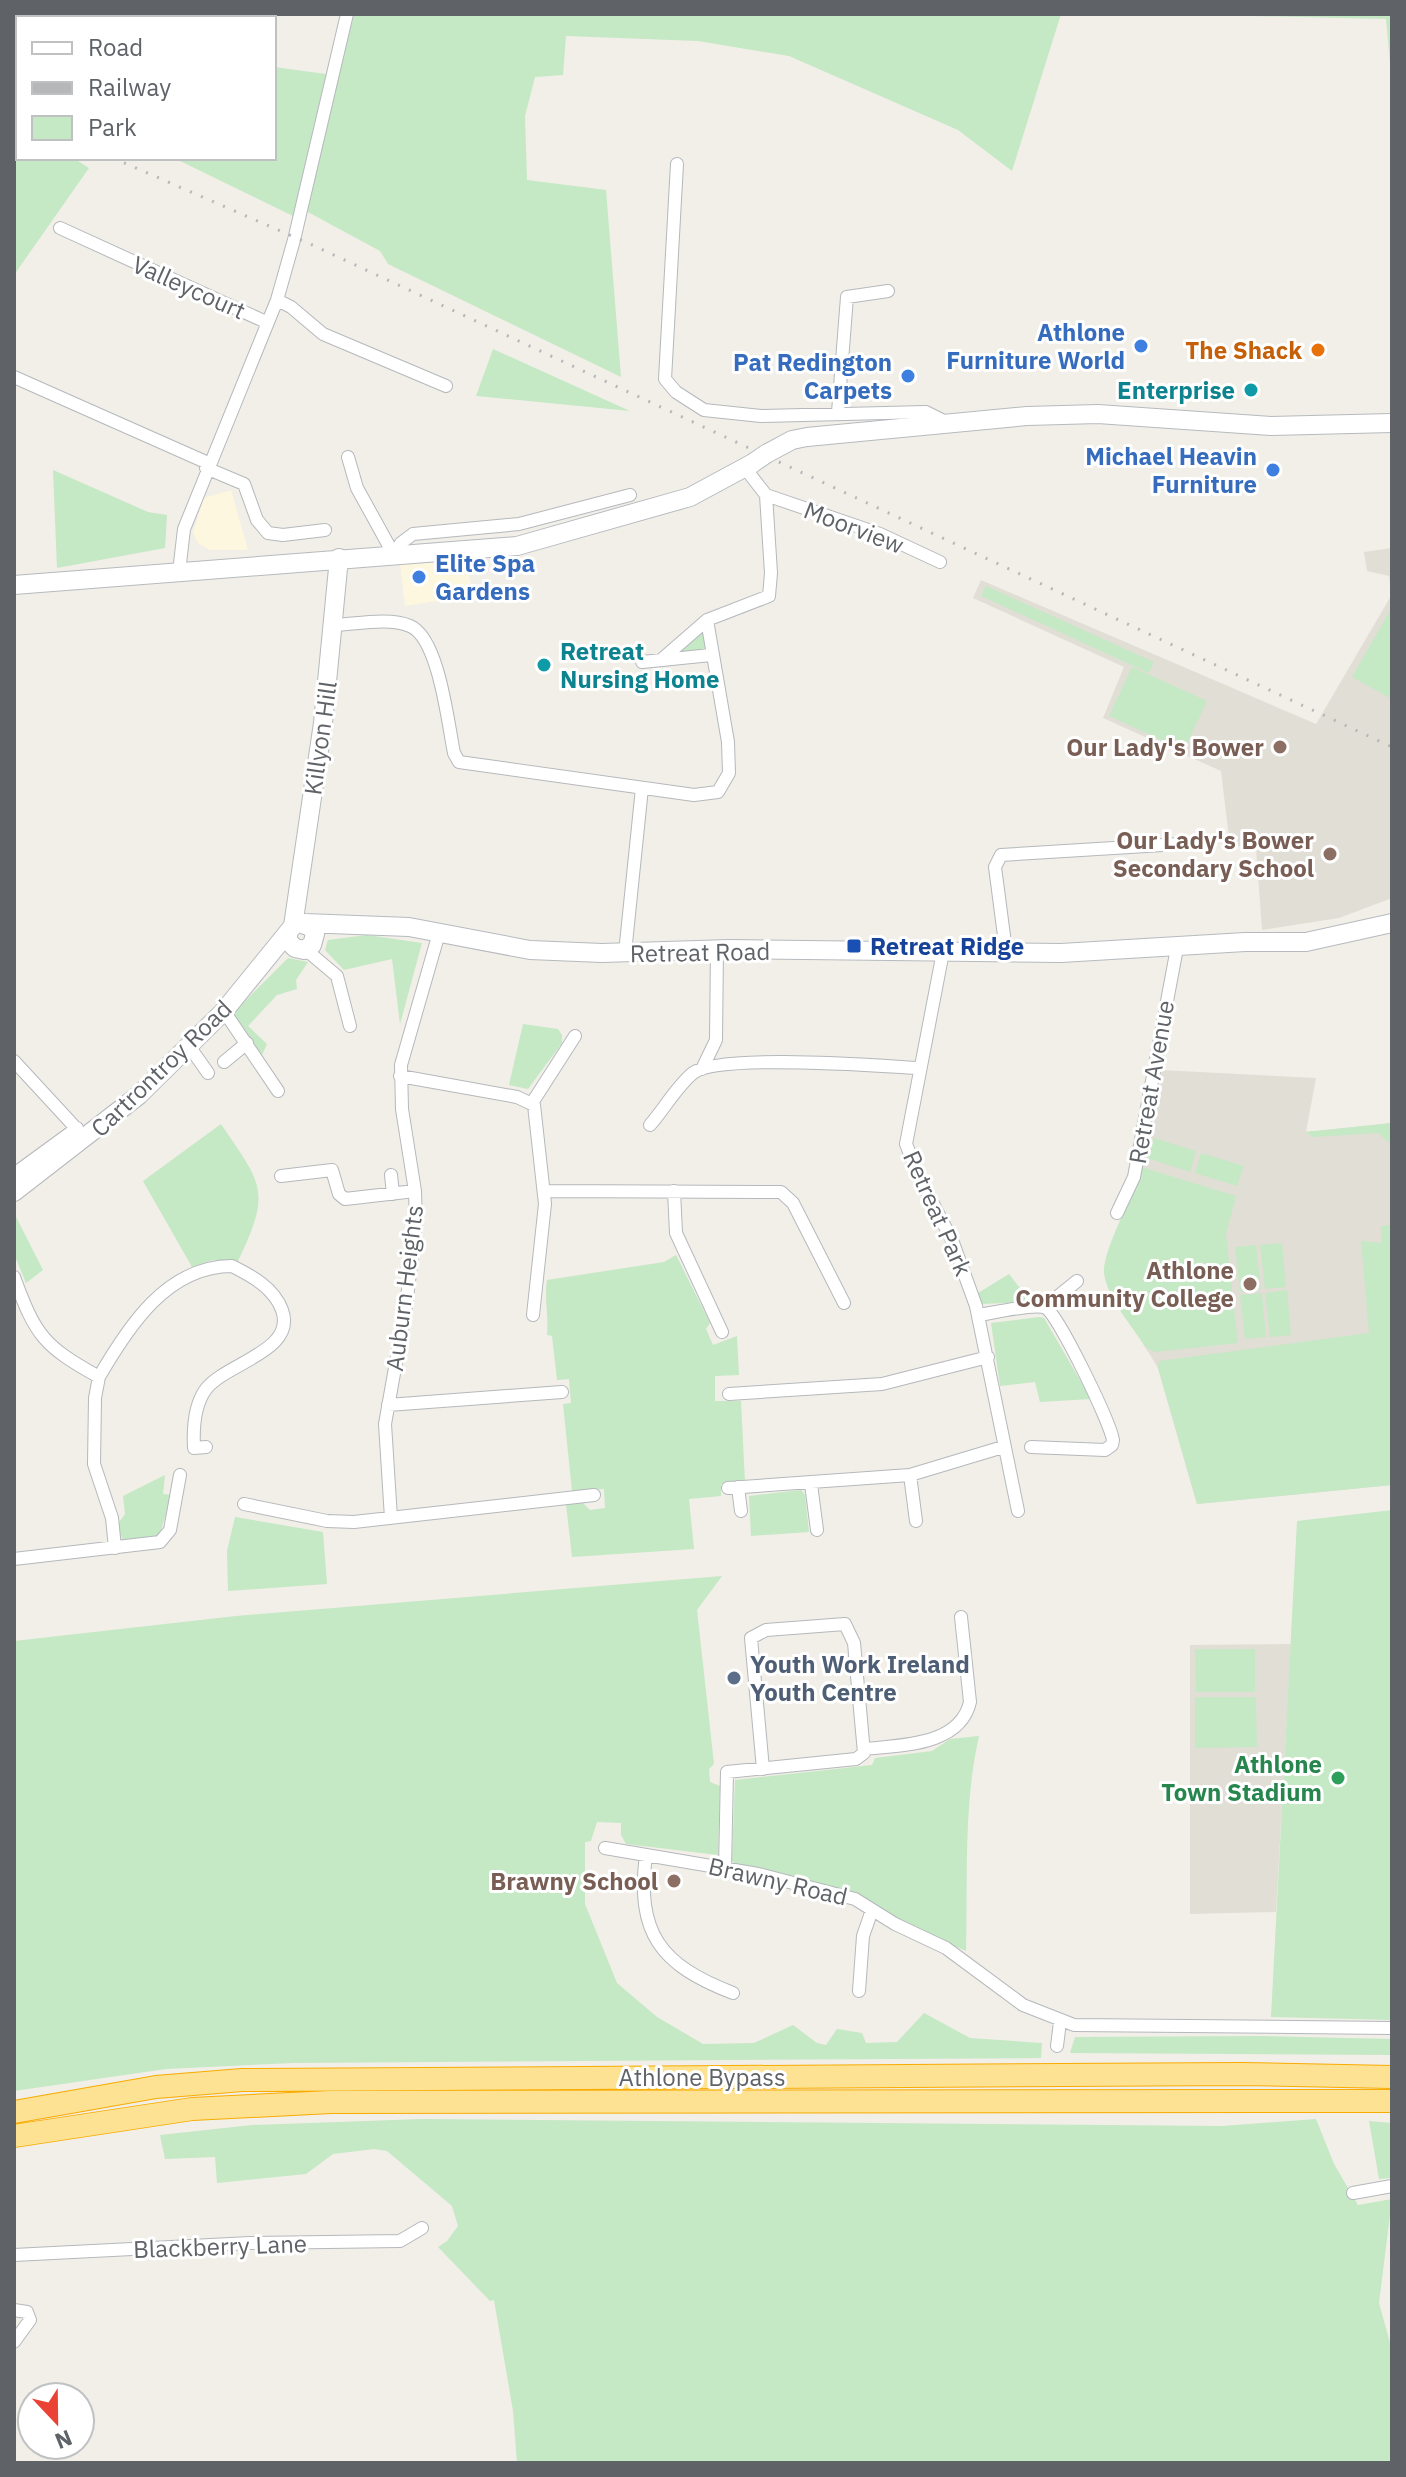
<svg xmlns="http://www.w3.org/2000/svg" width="1406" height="2477" font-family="'IBM Plex Sans',sans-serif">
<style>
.commercial{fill:#fef7e0}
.education{fill:#e1ded6}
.green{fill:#c5e8c5}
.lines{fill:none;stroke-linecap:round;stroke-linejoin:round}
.street-casing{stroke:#b5b8bc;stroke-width:14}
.secondary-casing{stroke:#b6babf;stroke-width:20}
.highway-casing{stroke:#f9ab00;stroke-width:24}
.street{stroke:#fff;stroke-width:12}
.secondary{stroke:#fff;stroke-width:18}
.highway{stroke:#fde293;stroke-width:22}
.rail{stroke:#b6b7b8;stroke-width:3;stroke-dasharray:2 10;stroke-linecap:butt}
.secondary-bridge-casing{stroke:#b6babf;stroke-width:20;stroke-linecap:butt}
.secondary-bridge{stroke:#fff;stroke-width:18}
.shop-dot{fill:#3f7fe0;stroke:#fff;stroke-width:3}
.food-dot{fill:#e8710a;stroke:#fff;stroke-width:3}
.culture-dot{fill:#0f9aa8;stroke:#fff;stroke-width:3}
.education-dot{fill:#8d6e63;stroke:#fff;stroke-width:3}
.transit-dot{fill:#1a4fb4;stroke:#fff;stroke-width:3}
.service-dot{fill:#5c6f8a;stroke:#fff;stroke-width:3}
.leisure-dot{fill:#2e9e5b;stroke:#fff;stroke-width:3}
.labels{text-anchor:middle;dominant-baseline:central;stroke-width:6;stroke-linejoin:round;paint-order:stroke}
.street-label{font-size:24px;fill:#5f6368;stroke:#fff}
.shop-label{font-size:24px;font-weight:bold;fill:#366cbe;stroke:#fff;text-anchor:end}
.food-label{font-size:24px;font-weight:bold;fill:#c56008;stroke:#fff;text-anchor:end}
.culture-label{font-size:24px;font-weight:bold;fill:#0d838f;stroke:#fff;text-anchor:end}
.education-label{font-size:24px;font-weight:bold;fill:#785e54;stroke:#fff;text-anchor:end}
.transit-label{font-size:24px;font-weight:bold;fill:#164399;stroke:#fff;text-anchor:start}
.service-label{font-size:24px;font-weight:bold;fill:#4e5e75;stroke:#fff;text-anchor:start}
.leisure-label{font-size:24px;font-weight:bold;fill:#27864d;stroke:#fff;text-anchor:end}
</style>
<rect width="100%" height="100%" fill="#f1efe8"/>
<path class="commercial" d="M231,490L248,550H210L198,543L193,533L204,498Z
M466,561L473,595L405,606L400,564Z"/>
<path class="education" d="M1392,548V898L1339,918L1262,930L1256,847L1230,846L1221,771L1103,718L1124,667L973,598L981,580L1316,724L1391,596L1389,576L1367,571L1364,552Z
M1161,1070L1316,1078L1306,1132L1392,1123V1485L1197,1504L1158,1368L1109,1288L1104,1273L1107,1255L1136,1191L1156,1116Z
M1291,1644L1276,1912L1190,1914V1645Z"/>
<path class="green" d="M14,14H258L256,18H18V93L14,92Z
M354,14H1061L1012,171L958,130L789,56L698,41L566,36L563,75L535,77L525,116L527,180L606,190L621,377L388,264L380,251L306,211Z
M1167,14H1392V85L1386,19Z
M274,67L326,74L293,216L174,158H274Z
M14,128L18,130V158H73L89,168L14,275Z
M493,349L630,411L476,396Z
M53,470L148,512L167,515L165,548L57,568Z
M986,586L1154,662L1149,673L981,596Z
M1392,607V699L1352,677Z
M707,620L711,655L661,660Z
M1132,667L1207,701L1184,750L1109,716Z
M367,935L422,943L400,1024L392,959L344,970L325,950L328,940Z
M288,958L308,962L296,980L297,989L277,995L248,1026L267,1044L262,1055L232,1014Z
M523,1024L558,1029L562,1035V1043L528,1089L509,1085Z
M1392,1123V1145L1378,1133L1313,1137L1305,1132Z
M221,1124C262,1185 272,1190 238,1261L213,1260L192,1267L143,1181Z
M1154,1138L1196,1151L1190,1172L1147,1158Z
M1201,1153L1244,1166L1237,1186L1195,1173Z
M1141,1167L1236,1196L1226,1234L1238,1343L1155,1352L1146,1348C1133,1327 1106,1297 1104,1272C1103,1248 1135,1195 1141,1167Z
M14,1213L43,1270L26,1283L14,1254Z
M1392,1225V1485L1197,1504L1158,1368L1159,1361L1369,1333L1361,1241L1382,1243L1381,1226Z
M1282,1243L1286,1287L1265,1289L1260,1245Z
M1256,1245L1261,1289L1240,1291L1235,1247Z
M676,1255L710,1323L706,1329L713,1345L737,1336L739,1375L715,1376V1401H741L745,1483L721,1484V1496L689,1499L694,1549L572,1557L566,1504L582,1502L590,1510L605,1508L604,1489L572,1491L563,1404L571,1403L569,1379L557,1380L552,1336L547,1335C549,1315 544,1300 547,1280L664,1262Z
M1009,1274L1031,1302L981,1304L978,1293Z
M1287,1290L1291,1335L1270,1337L1265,1293Z
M1262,1293L1266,1337L1245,1339L1240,1295Z
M1039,1317L1044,1318L1091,1399L1040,1402L1035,1382L1000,1386L991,1323Z
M165,1475L163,1494L172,1495L159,1536L123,1541L117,1525L125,1514L123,1496Z
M801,1490L805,1495L809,1532L751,1536L749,1496Z
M1392,1510V2020L1271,2017L1297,1521Z
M235,1517L323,1532L327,1584L228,1591L227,1551Z
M722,1576L697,1610L714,1764L709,1769L710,1782L720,1786L718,1855L626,1844L621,1835V1823L597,1822L591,1841L585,1842V1904L617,1983L657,2017L703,2044L754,2043L793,2025L817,2043L826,2045L837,2029L862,2033L866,2043L897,2042L924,2013L970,2038L1042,2043L1041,2058L293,2063L166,2069L14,2091V1641L236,1616Z
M1195,1649H1255V1692H1196Z
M1256,1697L1257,1747L1195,1748V1697Z
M979,1736C963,1806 968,1880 966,1951L892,1918L864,1897L736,1865L732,1861L735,1780L872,1765L875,1758L932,1751L950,1739Z
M1262,2036L1392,2039V2055L1070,2053L1075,2037Z
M422,2119L1222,2126L1316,2119L1334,2164L1358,2205L1392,2199L1379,2303L1392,2350V2463H517L513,2411L494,2300L490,2301L438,2247L447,2241L458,2226L452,2206L387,2151L374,2149L333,2154L306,2174L217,2183L215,2157L165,2159L160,2135L252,2125Z
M1369,2121L1392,2123V2178L1379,2179Z"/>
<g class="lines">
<defs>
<path id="street" d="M677,164L665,379L676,392L704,410L761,416L926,412L946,422
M60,228L266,322
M277,300L291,307L323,334L446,386
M14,377L208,463
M838,412L847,297L888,291
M348,457L357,488L394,555
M206,468L244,484L257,520L268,533L283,535L325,530
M745,468L766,495L880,534L940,562
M394,555L401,543L413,534L519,524L630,495
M179,572L184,529L277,300L294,240L347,14
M335,625C356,624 390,617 410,626C439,638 448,724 454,753L459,762L694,795L718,792L729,773L728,742L707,620
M661,660L707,620L769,596L771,573L766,495
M642,662L711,655
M305,949L337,976L350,1026
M1006,951L995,867L1001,855L1195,843
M943,952L906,1144L919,1177L952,1240L976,1306L1018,1511
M625,953L642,788
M224,1011L278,1091
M189,1046L208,1073
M14,1061L86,1139
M224,1062L247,1043
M702,1069L716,1040L717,949
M400,1076L517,1097L534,1105L545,1204L533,1315
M532,1103L575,1036
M650,1125C664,1109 677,1086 693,1073C718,1053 881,1066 919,1068
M14,1174L77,1128
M391,1175L393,1194
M281,1176L332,1170L339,1194L345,1199L415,1191
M545,1191L781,1192L793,1203L844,1303
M674,1191L676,1233L722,1332
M1117,1213L1134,1177L1177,948
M14,1277C36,1337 44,1346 99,1377C128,1327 167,1266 232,1266C252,1276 274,1288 282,1310C297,1351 226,1363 206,1389C194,1405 193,1429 194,1448L206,1447
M1045,1307L1077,1281
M979,1315C992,1313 1036,1303 1046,1308C1059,1316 1110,1422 1113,1440L1112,1445L1105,1450L1031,1447
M99,1377L95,1398L94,1464L112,1518L115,1548
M729,1394L882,1384L988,1357
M388,1405L562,1392
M910,1475L916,1521
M811,1484L817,1530
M738,1487L741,1511
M728,1488L910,1475L1003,1447
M244,1504L327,1521L354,1522L594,1495
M391,1518L385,1424L406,1306L416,1224L415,1191L402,1109L401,1065L439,933
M14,1559L160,1542L170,1530L180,1475
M865,1749C900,1745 960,1746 970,1702L961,1617
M605,1848L758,1874L855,1899L895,1924L946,1948L1023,2005L1074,2025L1392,2028
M646,1855C636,1933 660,1965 733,1993
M725,1868L727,1772L856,1759L864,1753L854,1643L845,1624L766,1630L751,1638L763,1769
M859,1991L863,1936L872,1910
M1057,2046L1060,2022
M1353,2193L1392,2186
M14,2255L250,2243L400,2241L422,2228
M14,2310L27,2312L30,2320L14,2342"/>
<path id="secondary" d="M766,454L792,440L807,437L1027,416L1098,414L1271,426L1392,423
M14,585L517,546L690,497L753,463
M304,923L409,927L530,950L602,953L730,949L1061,953L1245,942H1306L1392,923
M288,933V941L295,948L304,950L312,945L315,934L311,927L299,923
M14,1192L139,1095L224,1011L293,926L323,723L339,558"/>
<path id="highway" d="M14,2112L156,2087L242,2080L1241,2074L1392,2077
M14,2136L192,2109L331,2102L1392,2101"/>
</defs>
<use href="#street" class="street-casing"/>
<use href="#secondary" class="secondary-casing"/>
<use href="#highway" class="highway-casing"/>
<use href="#street" class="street"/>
<use href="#secondary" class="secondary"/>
<use href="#highway" class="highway"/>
<path class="rail" d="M14,115L18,116
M113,158L308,243L1392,747"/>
<defs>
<path id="secondary-bridge" d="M753,463L766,454"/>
</defs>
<use href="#secondary-bridge" class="secondary-bridge-casing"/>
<use href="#secondary-bridge" class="secondary-bridge"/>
</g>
<g class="shop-dot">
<circle cx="1141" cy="346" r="8"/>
<circle cx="908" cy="376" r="8"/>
<circle cx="1273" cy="470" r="8"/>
<circle cx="419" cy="577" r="8"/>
</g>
<circle class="food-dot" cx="1318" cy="350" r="8"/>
<g class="culture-dot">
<circle cx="1251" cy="390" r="8"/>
<circle cx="544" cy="665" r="8"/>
</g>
<g class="education-dot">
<circle cx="1280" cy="747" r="8"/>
<circle cx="1330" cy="854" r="8"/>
<circle cx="1250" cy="1284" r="8"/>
<circle cx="674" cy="1881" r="8"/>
</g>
<rect class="transit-dot" x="846" y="938" width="16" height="16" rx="4"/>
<circle class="service-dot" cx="734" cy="1678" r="8"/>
<circle class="leisure-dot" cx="1338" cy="1778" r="8"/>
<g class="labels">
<g class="street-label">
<text transform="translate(189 287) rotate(24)">Valleycourt</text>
<text transform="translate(854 527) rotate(21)">Moorview</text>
<text transform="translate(320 738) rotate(-82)">Killyon Hill</text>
<text transform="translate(700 952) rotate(-1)">Retreat Road</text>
<text transform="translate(161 1068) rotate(-44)">Cartrontroy Road</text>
<text transform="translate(1151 1082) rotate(-80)">Retreat Avenue</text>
<text transform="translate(938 1213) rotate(66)">Retreat Park</text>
<text transform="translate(404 1288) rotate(-83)">Auburn Heights</text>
<text transform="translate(778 1881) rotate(13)">Brawny Road</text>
<text x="702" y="2077">Athlone Bypass</text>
<text transform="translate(220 2246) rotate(-2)">Blackberry Lane</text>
</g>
<g class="shop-label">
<text x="1125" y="332">Athlone<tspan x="1125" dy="28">Furniture World</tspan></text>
<text x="892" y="362">Pat Redington<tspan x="892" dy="28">Carpets</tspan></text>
<text x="1257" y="456">Michael Heavin<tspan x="1257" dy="28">Furniture</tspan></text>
<text x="435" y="563" text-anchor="start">Elite Spa<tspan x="435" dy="28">Gardens</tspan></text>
</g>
<g class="food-label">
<text x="1302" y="350">The Shack</text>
</g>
<g class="culture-label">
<text x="1235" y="390">Enterprise</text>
<text x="560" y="651" text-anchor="start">Retreat<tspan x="560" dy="28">Nursing Home</tspan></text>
</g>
<g class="education-label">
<text x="1264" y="747">Our Lady's Bower</text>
<text x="1314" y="840">Our Lady's Bower<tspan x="1314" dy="28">Secondary School</tspan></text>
<text x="1234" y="1270">Athlone<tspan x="1234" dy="28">Community College</tspan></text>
<text x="658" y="1881">Brawny School</text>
</g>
<g class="transit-label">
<text x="870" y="946">Retreat Ridge</text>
</g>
<g class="service-label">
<text x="750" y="1664">Youth Work Ireland<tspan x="750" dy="28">Youth Centre</tspan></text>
</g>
<g class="leisure-label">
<text x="1322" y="1764">Athlone<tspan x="1322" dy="28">Town Stadium</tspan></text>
</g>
</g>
<rect width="1406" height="2477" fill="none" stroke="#5f6368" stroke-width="32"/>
<rect x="16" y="16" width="260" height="144" fill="#ffffff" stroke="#bfc1c3" stroke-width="2"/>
<rect x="32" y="42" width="40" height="12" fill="#ffffff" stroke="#bfc1c3" stroke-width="2"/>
<text x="88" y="56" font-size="24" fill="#5f6368">Road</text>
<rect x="32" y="82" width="40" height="12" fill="#b6b7b8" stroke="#bfc1c3" stroke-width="2"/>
<text x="88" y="96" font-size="24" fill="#5f6368">Railway</text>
<rect x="32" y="116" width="40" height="24" fill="#c5e8c5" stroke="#bfc1c3" stroke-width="2"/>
<text x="88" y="136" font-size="24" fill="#5f6368">Park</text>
<g transform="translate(56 2421) rotate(158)"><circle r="38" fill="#ffffff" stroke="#bfc1c3" stroke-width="2"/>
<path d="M0-6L14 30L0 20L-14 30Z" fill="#ea4335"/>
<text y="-12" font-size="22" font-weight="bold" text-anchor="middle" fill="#5f6368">N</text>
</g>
</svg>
